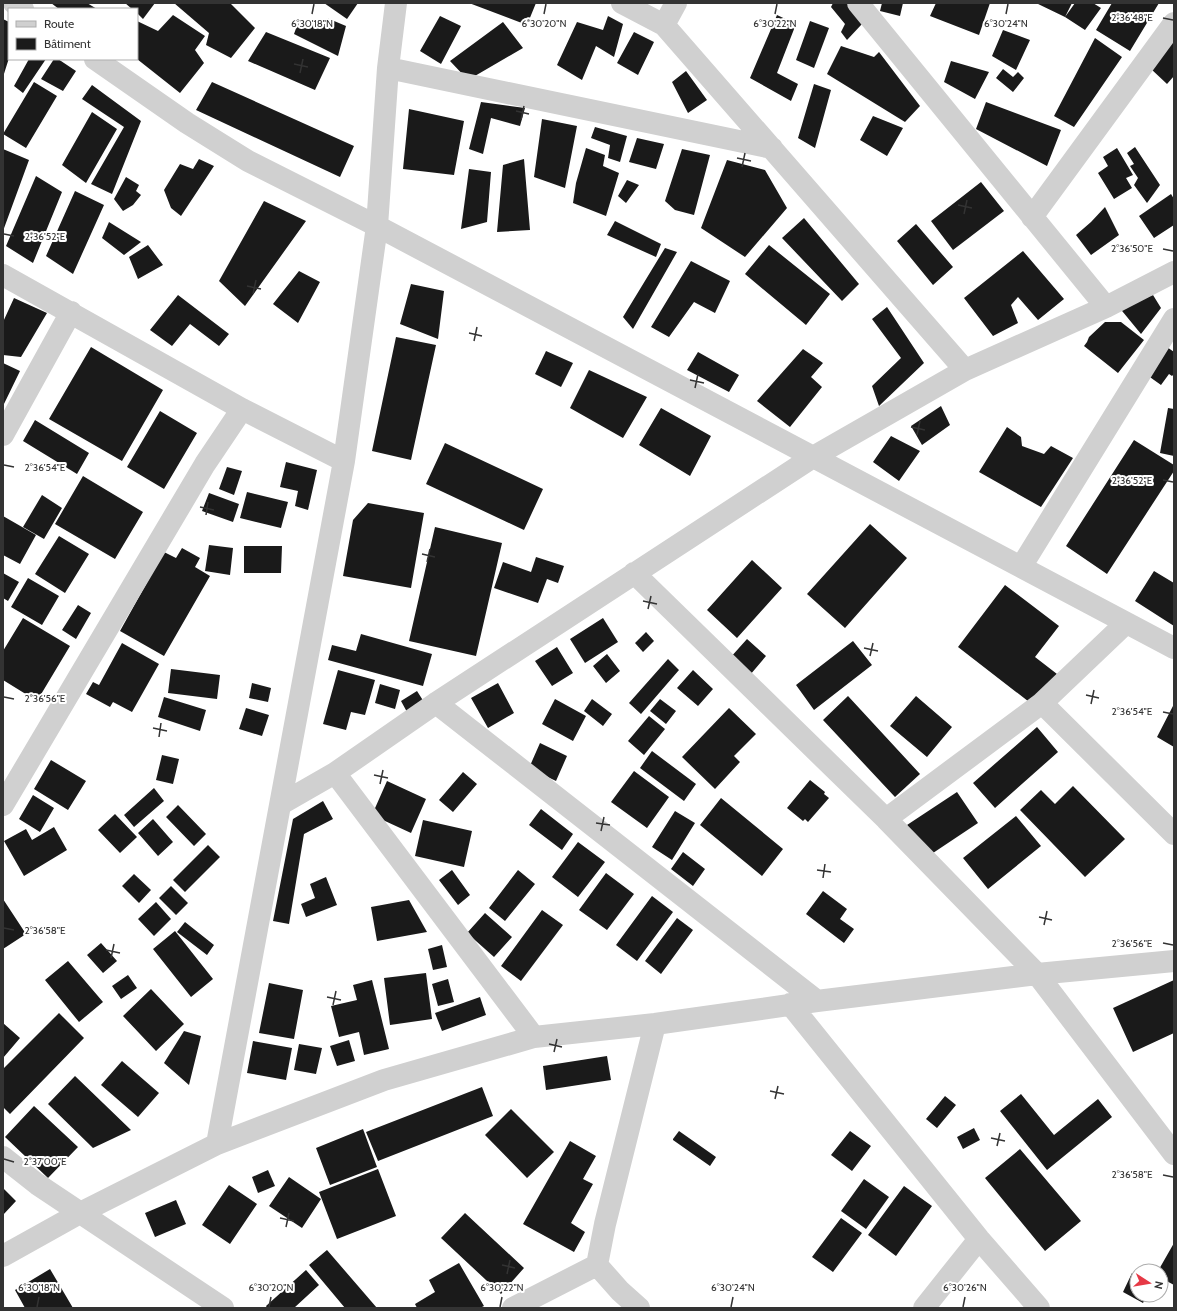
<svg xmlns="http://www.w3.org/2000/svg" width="1177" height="1311" font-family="Cabin,sans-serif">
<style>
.building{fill:#1a1a1a}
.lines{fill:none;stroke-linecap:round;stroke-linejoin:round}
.minor{stroke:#d0d0d0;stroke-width:22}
.ticks{fill:none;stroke:#333;stroke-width:1.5}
.ticks-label{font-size:10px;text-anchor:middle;fill:#333;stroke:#fff;stroke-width:4;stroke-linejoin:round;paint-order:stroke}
</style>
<rect width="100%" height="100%" fill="#fff"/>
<path class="building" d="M51,3H87L97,9H59Z
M125,3H155L143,19L137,13V9H132Z
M174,3H230L255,28L231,58L206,45L209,33Z
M324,3H358L347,19Z
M469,3H536L527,25Z
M833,3H848L862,24L847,40L841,32L845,24L831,7Z
M882,3H903L900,16L880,11Z
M936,3H990L979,35L930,16Z
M1036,3H1072L1065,17Z
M1075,3H1093L1101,8L1085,30L1065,17Z
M1112,3H1128L1131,4V3H1159L1130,51L1096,30Z
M173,15L205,36L195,50L204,63L180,93L137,59V21L158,31Z
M777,15L796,24L777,73L798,84L791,101L750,78Z
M440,16L461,26L441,64L420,51Z
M608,16L623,24L614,57L596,46L582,80L557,65L577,22L603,30Z
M327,18L346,26L338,56L294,34L298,23L305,28L309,21L320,28Z
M3,19L9,22V58L3,77Z
M810,21L829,28L814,68L796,60Z
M503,22L523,48L468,80L450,61Z
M1003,30L1030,40L1016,70L992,56Z
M266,32L330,58L315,90L248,61Z
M634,32L654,42L638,75L617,63Z
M1095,38L1122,57L1074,127L1054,116Z
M1174,41V76L1167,84L1150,68Z
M841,46L874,57L879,52L920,106L905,122L827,74Z
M29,59H46L23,93L14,86Z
M54,59H58L76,71L63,91L41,79Z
M951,61L989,72L975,99L944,82Z
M1003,69L1013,77L1018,72L1024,78L1013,92L996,78Z
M686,71L707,100L688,113L672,82Z
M34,82L57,96L26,148L3,134Z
M212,82L354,146L340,177L196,110Z
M814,84L831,90L815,148L798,138Z
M92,85L141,121L112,194L91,184L124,127L82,99Z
M481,102L525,108L520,126L491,118L483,154L469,149Z
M986,102L1061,130L1047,166L976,129Z
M409,109L464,121L454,175L403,169Z
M92,112L117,129L86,183L62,165Z
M873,116L903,128L887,156L860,140Z
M542,119L577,126L565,188L534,177Z
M595,127L627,136L620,162L608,158L610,145L591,138Z
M637,138L664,144L656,169L629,162Z
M1135,147L1160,185L1147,203L1134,185L1138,178L1130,166L1134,164L1127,153Z
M586,148L605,155L603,166L619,173L606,216L573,203L576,183Z
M1117,148L1133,175L1126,178L1132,188L1114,199L1098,173L1108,166L1103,157Z
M3,149L29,160L3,231Z
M682,149L710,155L694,215L675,210L665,201Z
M199,159L214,166L181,216L171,208L164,190L180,164L193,169Z
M524,159L530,230L497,232L503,165Z
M727,160L765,170L787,208L745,257L701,228Z
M469,169L491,172L487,222L461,229Z
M36,176L62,192L33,263L6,246Z
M126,177L139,185L136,191L141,195L133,205L123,211L114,199Z
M627,180L639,185L626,203L618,196Z
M981,182L1004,211L953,250L931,221Z
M75,191L104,205L73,274L46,256Z
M1171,194L1174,199V225L1154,238L1139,216Z
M264,201L306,221L245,306L219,281Z
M1105,207L1119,235L1091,255L1076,235L1091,222Z
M804,218L859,284L842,301L782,238Z
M615,221L661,244L656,257L607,235Z
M109,222L141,242L124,255L102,238Z
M916,224L953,267L933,285L897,241Z
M148,245L163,265L138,279L129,257Z
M769,245L830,294L806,325L745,274Z
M665,248L677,252L633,329L623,317Z
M1023,251L1064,299L1038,320L1018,297L1011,305L1018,323L993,336L964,298Z
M691,261L730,281L715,313L694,302L669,337L651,327Z
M299,271L320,282L298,323L273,304Z
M411,284L444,291L438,339L400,324Z
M178,295L229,334L219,346L190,324L172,346L150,330Z
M1153,295L1161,308L1141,334L1118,306Z
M14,298L47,313L21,357L3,355V322Z
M887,307L924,363L879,406L872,386L901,358L872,319Z
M1105,322H1121L1144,340L1118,373L1084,346L1087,342L1089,337Z
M396,337L436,345L411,460L372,451Z
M91,347L163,390L122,461L49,419Z
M1167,347L1174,352V374L1172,376L1169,374L1161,385L1147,375Z
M803,349L823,363L811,377L822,387L790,427L757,401Z
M546,351L573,363L561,387L535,374Z
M698,352L739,375L729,392L687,370Z
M3,363L20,371L3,406Z
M589,370L647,397L623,438L570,408Z
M941,406L950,425L922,445L911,426Z
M661,408L711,436L690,476L639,445Z
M1168,408L1174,409V456L1160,453Z
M160,411L197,433L164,489L127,467Z
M35,420L89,453L77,474L23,441Z
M1007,427L1021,437L1022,446L1044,454L1051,446L1073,458L1041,507L979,472Z
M891,436L920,451L899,481L873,462Z
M1134,440L1174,465V471L1107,574L1066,546Z
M445,443L543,489L524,530L426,484Z
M286,462L317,470L308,510L295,506L298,491L280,487Z
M227,467L242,471L234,495L219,489Z
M83,476L143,512L115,559L55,524Z
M247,492L288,502L281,528L240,518Z
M209,493L239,504L233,522L202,511Z
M42,495L62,508L44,539L23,527Z
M368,503L424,513L411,588L343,576L353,520Z
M3,516L36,535L20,564L3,555Z
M870,524L907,558L845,628L807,594Z
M435,527L502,543L476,656L409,641Z
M59,536L89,554L65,593L35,574Z
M209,545L233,548L230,575L205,571Z
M244,546H282L281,573H244Z
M182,548L200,558L195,567L210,576L164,656L120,631L164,552L176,558Z
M536,557L564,566L558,583L547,579L538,603L494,588L503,562L531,572Z
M752,560L782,588L737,638L707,610Z
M1154,571L1174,583V626L1135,601Z
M3,573L19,582L8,601L3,598Z
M28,578L59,596L42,625L11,607Z
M1005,585L1059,626L1035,657L1057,674L1033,705L958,647Z
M78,605L91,613L76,639L62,630Z
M23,618L70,646L37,701L3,680V651Z
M603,618L618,642L585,663L570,639Z
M646,632L654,641L643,652L635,643Z
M361,634L432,654L423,686L328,660L332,645L356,651Z
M747,639L766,656L750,675L730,658Z
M853,641L872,665L814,710L796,685Z
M122,643L159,664L132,712L113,702L110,707L86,694L93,682L99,685Z
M557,647L573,673L552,686L535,661Z
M607,654L620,671L606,683L593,666Z
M668,659L679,670L641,714L629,703Z
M171,669L220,675L217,699L168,693Z
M338,670L375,680L365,715L351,712L346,730L323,724Z
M693,670L713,689L698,706L677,688Z
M252,683L271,688L268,702L249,698Z
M498,683L514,713L488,728L471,698Z
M380,684L400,690L395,709L375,703Z
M417,691L424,702L407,712L401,701Z
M848,696L920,774L895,797L823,720Z
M916,696L952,727L927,757L890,726Z
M164,697L206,710L200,731L158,717Z
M555,699L586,716L573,741L542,724Z
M592,699L612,714L603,726L584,711Z
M660,699L676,711L666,724L650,711Z
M1174,704V747L1157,737Z
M246,708L269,715L262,736L239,729Z
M729,708L756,734L734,756L740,762L715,789L682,757Z
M649,716L665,729L644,755L628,741Z
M1037,727L1058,752L995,808L973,783Z
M540,743L567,756L556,781L529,768Z
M652,751L696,784L684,801L640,768Z
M162,755L179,759L173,784L156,780Z
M51,760L86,781L68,810L34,789Z
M634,771L669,797L647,828L611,802Z
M463,772L477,784L453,812L439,800Z
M810,780L825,792L824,794L829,798L808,822L805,819L803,821L787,808Z
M387,781L426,799L411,833L372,815Z
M1073,786L1125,839L1085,877L1020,810L1041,790L1055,804Z
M154,788L164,801L134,827L124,815Z
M957,792L978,823L927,857L907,825Z
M33,795L54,808L40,832L19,819Z
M721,798L783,849L762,876L700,825Z
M323,801L333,819L304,834L289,924L273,921L293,819Z
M178,805L206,834L194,846L166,817Z
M541,809L573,834L562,850L529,825Z
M675,811L695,823L672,860L652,847Z
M115,814L137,837L120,853L98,830Z
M1016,816L1041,846L988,889L963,858Z
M153,819L173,842L158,856L138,833Z
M423,820L472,831L464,867L415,856Z
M54,827L67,850L24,876L4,841L26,829L32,840Z
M578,842L605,862L578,897L552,877Z
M208,845L220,857L185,892L173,880Z
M683,852L705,869L693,886L671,869Z
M452,870L470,895L458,905L439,880Z
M518,870L535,884L505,921L489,908Z
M606,873L634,894L607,930L579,910Z
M134,874L151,890L139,903L122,886Z
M326,877L337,905L306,917L301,904L315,898L310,884Z
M171,886L188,903L176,915L159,898Z
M823,891L847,909L840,919L854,929L844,943L806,914Z
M652,896L673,912L637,961L616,945Z
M3,899L26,934L3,949Z
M409,900L427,932L377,941L371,907Z
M156,902L171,919L154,936L138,919Z
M542,910L563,925L521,981L501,966Z
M485,913L512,937L494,957L467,933Z
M677,918L693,930L661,974L645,961Z
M185,922L214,945L207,955L177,932Z
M175,931L213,979L191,997L153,949Z
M101,943L117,961L103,973L87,955Z
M442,945L447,967L433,970L428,949Z
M68,961L103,1002L79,1022L45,980Z
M426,973L432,1019L390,1025L384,978Z
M128,975L137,988L121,999L112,986Z
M448,979L454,1002L438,1006L432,984Z
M372,980L389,1049L364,1055L359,1032L339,1037L331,1006L357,1000L353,985Z
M1174,980V1033L1133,1052L1113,1008Z
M269,983L303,990L294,1039L259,1033Z
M151,989L184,1024L156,1051L123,1016Z
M480,997L486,1015L442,1031L435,1013Z
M59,1013L84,1038L10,1114L3,1107V1069Z
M3,1023L20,1038L3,1058Z
M184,1031L201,1036L189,1085L164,1063Z
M349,1040L355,1061L337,1066L330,1046Z
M253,1041L292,1048L286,1080L247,1073Z
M299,1044L322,1048L316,1074L294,1070Z
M607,1056L611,1080L546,1090L543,1066Z
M122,1061L159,1093L138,1117L101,1085Z
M75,1076L131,1130L93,1148L48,1104Z
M482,1087L493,1116L378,1161L366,1132Z
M1021,1094L1054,1135L1098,1099L1112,1117L1047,1170L1000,1111Z
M945,1096L956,1105L937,1128L926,1119Z
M34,1106L78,1147L48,1178L5,1137Z
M511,1109L554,1152L527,1178L485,1135Z
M974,1128L980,1140L963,1149L957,1137Z
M363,1129L377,1167L330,1185L316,1148Z
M679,1131L716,1157L710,1166L673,1140V1139Z
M850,1131L871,1146L852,1171L831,1155Z
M570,1141L596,1156L583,1179L593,1184L571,1223L585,1232L574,1252L523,1224Z
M1020,1149L1081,1221L1045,1251L985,1178Z
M378,1169L396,1216L337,1239L319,1192Z
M268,1170L275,1186L258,1193L252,1177Z
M289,1177L321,1199L302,1228L269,1206Z
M864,1179L889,1197L866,1229L841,1211Z
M229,1185L257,1204L230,1244L202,1225Z
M904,1186L932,1206L896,1256L868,1235Z
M3,1188L16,1201L3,1215Z
M176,1200L186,1224L155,1237L145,1213Z
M465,1213L524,1268L501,1294L441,1238Z
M841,1218L862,1233L833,1272L812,1257Z
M1174,1243V1285L1161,1278V1271H1158Z
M327,1250L377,1308H345L309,1265Z
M459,1263L484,1306L480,1308H417L415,1304L435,1292L429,1280Z
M50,1269L73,1308H25L15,1290Z
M306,1270L319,1285L294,1308H267L266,1306Z
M1132,1273L1137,1275V1295H1147L1143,1303L1123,1292Z"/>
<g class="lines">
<path class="minor" d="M14,3L23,9
M622,3L664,25L965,370
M858,3L1106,307
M664,25L676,3
M95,59L187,123L248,161L377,226L1174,648
M388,68L772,148
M1032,217L1174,23
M3,275L242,409L344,461
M3,435L71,312
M1021,567L1174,319
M634,573L886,819L1037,974L1174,1154
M1126,623L1042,703L1174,834
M436,703L817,1001
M335,773L534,1037
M281,804L335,773L436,703L813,457L965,370L1106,307L1174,272
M3,805L205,464L242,409
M886,819L1042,703
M790,1004L979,1239L1039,1308
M217,1144L344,461L377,226L388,68L396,3
M3,1157L37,1184L223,1308
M3,1256L80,1213L217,1144L384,1080L534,1037L655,1024L817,1001L1037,974L1174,961
M597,1265L605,1224L655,1024
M597,1265L620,1291L639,1308
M513,1308L597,1265
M924,1308L979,1239"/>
</g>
<path class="ticks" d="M312,14L314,4M544,14L546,4M775,14L777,4M1006,14L1008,4M1163,18L1173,20M294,64L308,67M300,73L303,59M516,111L529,114M521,120L524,106M737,158L751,161M742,167L745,153M958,205L972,208M964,214L967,200M4,234L14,236M1163,249L1173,251M247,286L261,289M253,294L256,280M469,333L482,336M474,341L477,327M690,380L704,383M695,388L698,374M911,427L925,430M917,435L920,421M4,465L14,467M1163,480L1173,482M200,507L214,510M206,515L208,502M422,554L435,557M427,562L430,549M643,601L657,604M648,609L651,596M864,648L878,651M870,656L873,643M1086,695L1099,698M4,697L14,699M1091,704L1094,690M1163,712L1173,714M153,728L167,731M159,737L161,723M374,775L388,778M380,784L383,770M596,823L610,825M601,831L604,817M817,870L831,872M823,878L825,864M1039,917L1052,920M1044,925L1047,911M4,928L14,930M1163,943L1173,945M106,950L120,953M111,958L114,944M327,997L341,1000M333,1005L336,991M549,1044L562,1047M554,1052L557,1039M770,1091L784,1094M775,1099L778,1086M991,1138L1005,1141M997,1146L1000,1133M4,1159L14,1162M1163,1175L1173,1177M280,1218L294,1221M286,1227L289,1213M502,1265L515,1268M507,1274L510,1260M37,1307L39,1297M269,1307L271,1297M500,1307L502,1297M731,1307L733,1297M963,1307L965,1297"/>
<g class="ticks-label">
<text x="1132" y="21">2°36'48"E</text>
<text x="312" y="27">6°30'18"N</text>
<text x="544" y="27">6°30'20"N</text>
<text x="775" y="27">6°30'22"N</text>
<text x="1006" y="27">6°30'24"N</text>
<text x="45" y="240">2°36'52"E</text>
<text x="1132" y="252">2°36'50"E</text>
<text x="45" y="471">2°36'54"E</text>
<text x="1132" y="484">2°36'52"E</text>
<text x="45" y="702">2°36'56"E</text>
<text x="1132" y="715">2°36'54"E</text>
<text x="45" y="934">2°36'58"E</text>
<text x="1132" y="947">2°36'56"E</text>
<text x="45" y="1165">2°37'00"E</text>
<text x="1132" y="1178">2°36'58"E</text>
<text x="39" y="1291">6°30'18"N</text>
<text x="271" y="1291">6°30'20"N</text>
<text x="502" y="1291">6°30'22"N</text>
<text x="733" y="1291">6°30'24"N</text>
<text x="965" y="1291">6°30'26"N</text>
</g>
<rect width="1177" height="1311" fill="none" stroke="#333333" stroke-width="8"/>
<rect x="8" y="8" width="130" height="52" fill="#ffffff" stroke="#adadad"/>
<rect x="16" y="21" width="20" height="6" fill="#d0d0d0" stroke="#adadad"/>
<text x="44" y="28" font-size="12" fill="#333333">Route</text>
<rect x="16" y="38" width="20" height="12" fill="#1a1a1a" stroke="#adadad"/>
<text x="44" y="48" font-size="12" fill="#333333">Bâtiment</text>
<g transform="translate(1149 1283) rotate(102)"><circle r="19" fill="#ffffff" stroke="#adadad"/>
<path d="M0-3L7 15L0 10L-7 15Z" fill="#e63946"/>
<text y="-6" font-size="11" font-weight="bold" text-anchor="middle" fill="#333333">N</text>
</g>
</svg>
